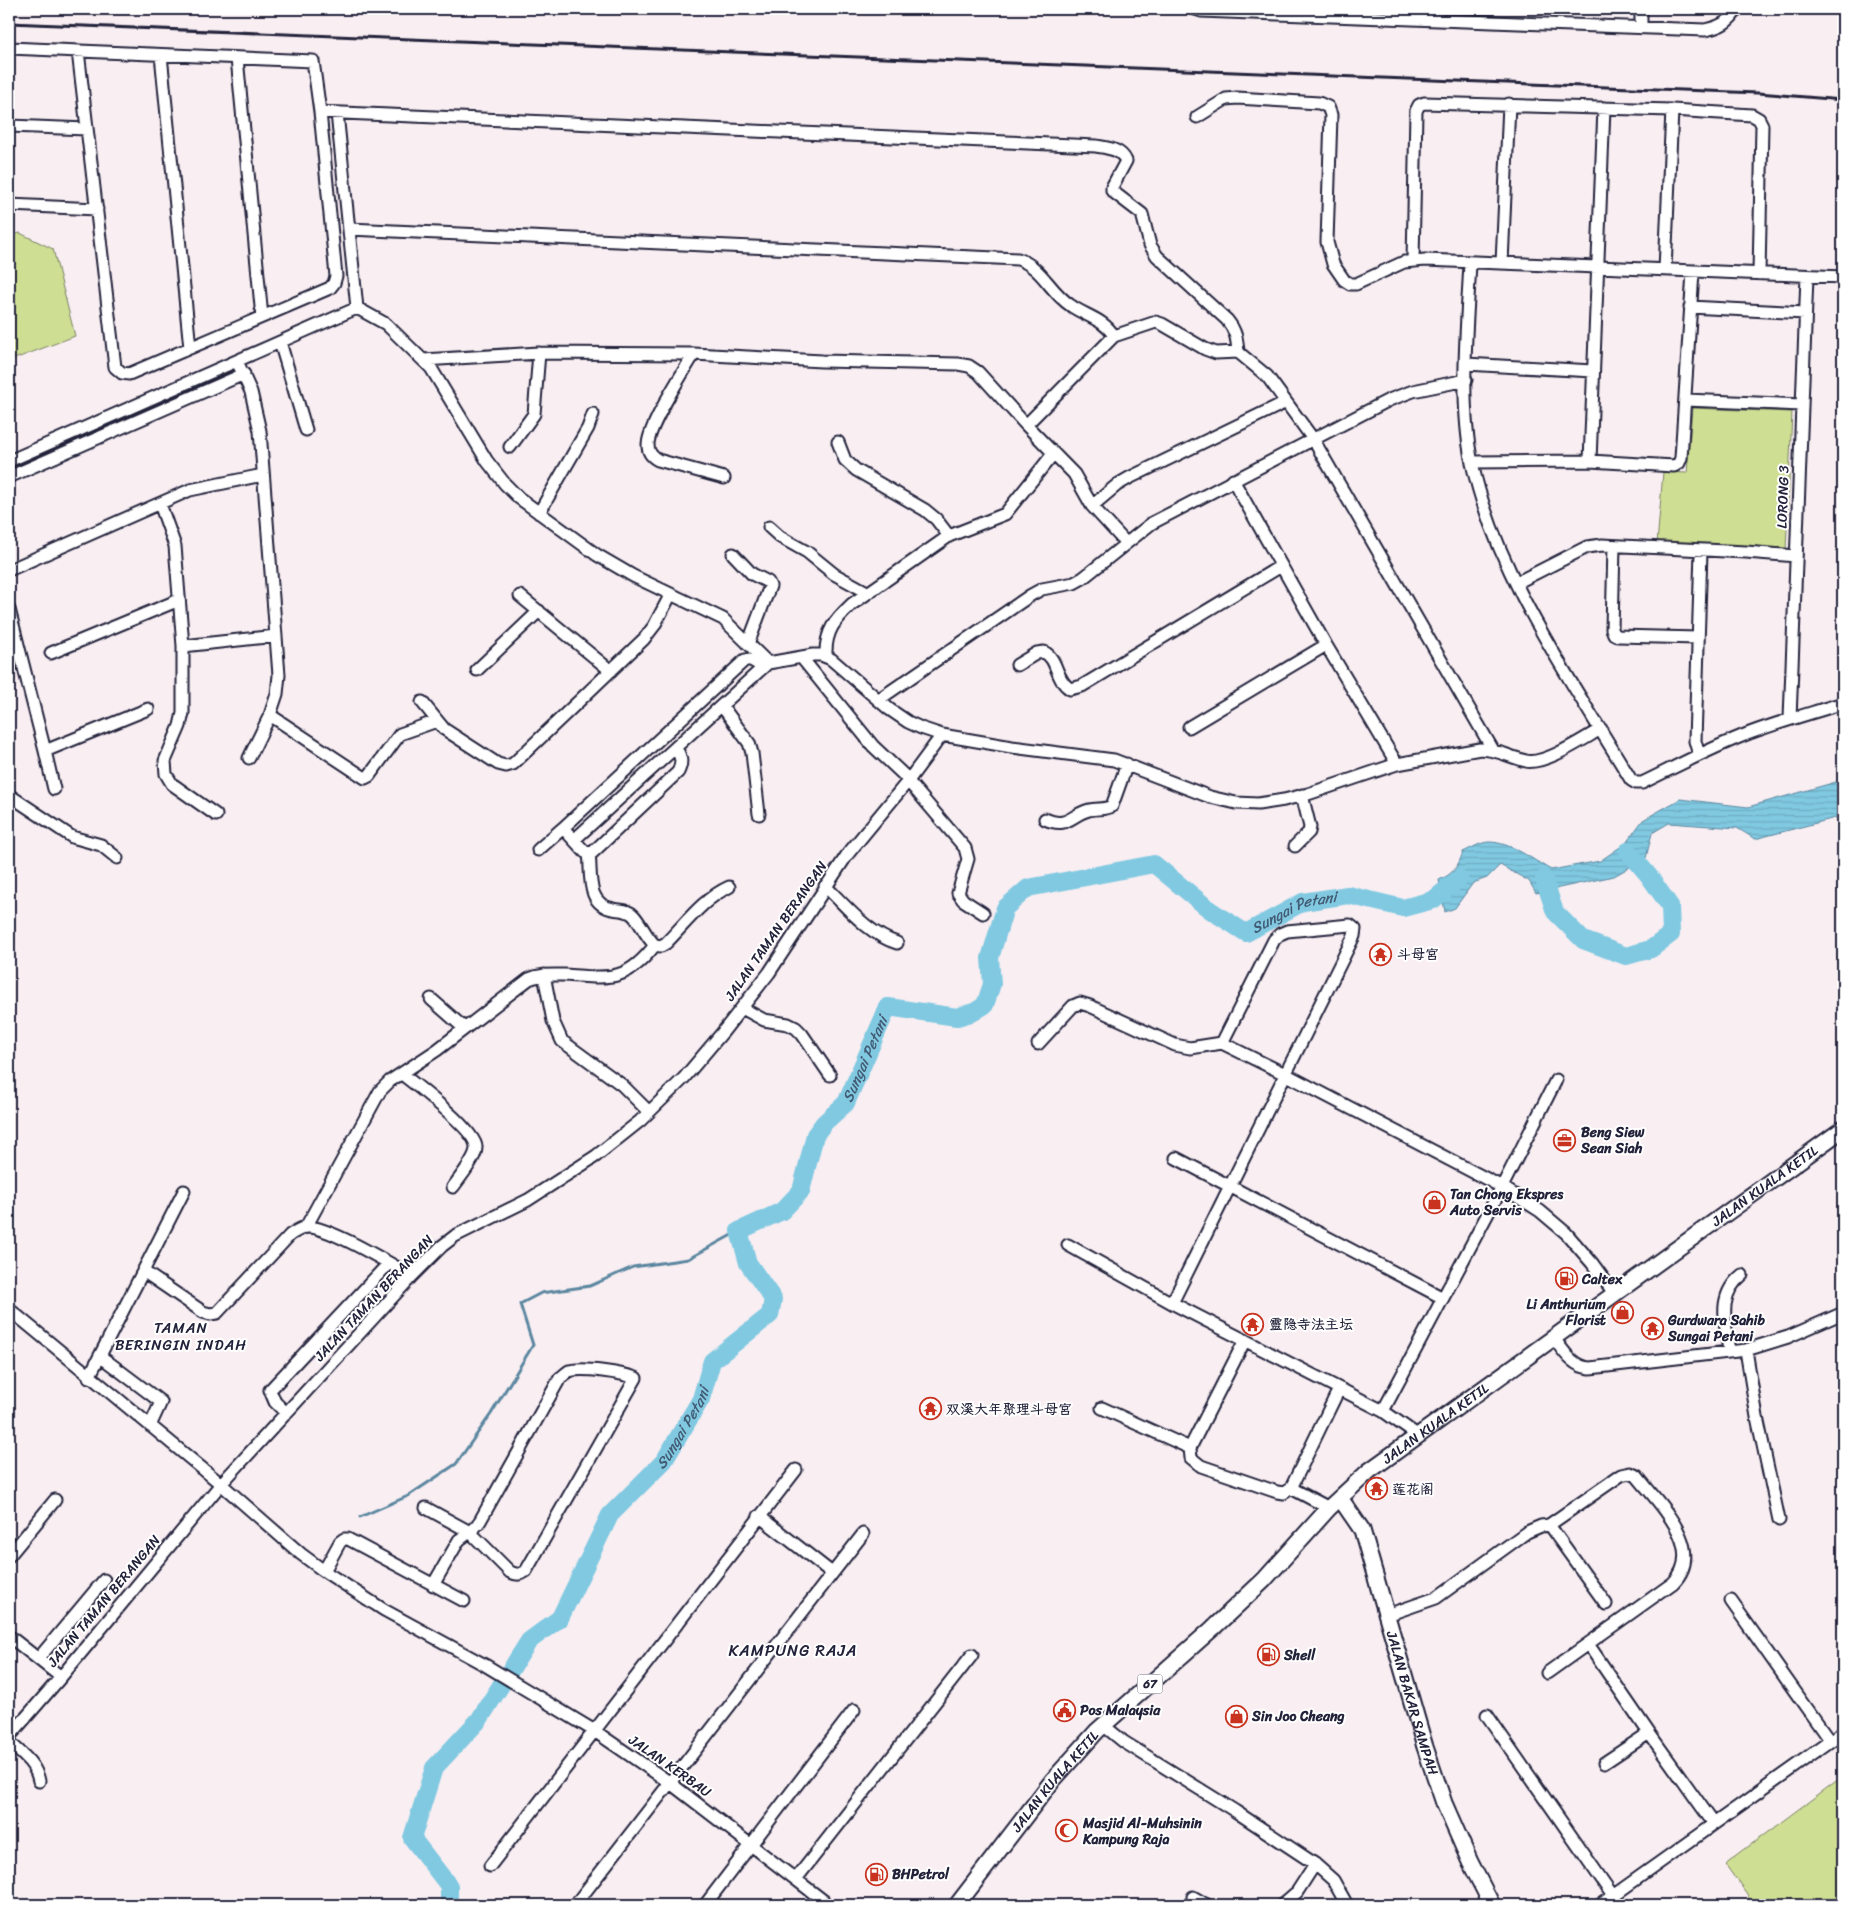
<svg xmlns="http://www.w3.org/2000/svg" width="1852" height="1914" font-family="Sriracha,'LXGW WenKai TC',sans-serif">
<style>
.park{fill:#cede92;stroke:#788066}
.water{fill:url(#water-rules);stroke:#5a869f}
.lines{fill:none;stroke-linecap:round;stroke-linejoin:round}
.stream{stroke:#5a869f;stroke-width:3}
.river{stroke:#80c9e1;stroke-width:18}
.minor-casing{stroke:#22223b;stroke-width:15}
.major-casing{stroke:#22223b;stroke-width:19}
.minor{stroke:#fff;stroke-width:11}
.major{stroke:#fff;stroke-width:15}
.rail{stroke:#22223b;stroke-width:3}
.labels{text-anchor:middle;dominant-baseline:central;stroke-width:4;stroke-linejoin:round;paint-order:stroke}
.shield{fill:#fff;stroke:#646476;stroke-width:1}
.shield-label{font-size:12px;font-weight:bold;fill:#22223b}
.street-label{font-size:14px;fill:#22223b;stroke:#fff}
.poi-label{font-size:14px;font-weight:bold;fill:#22223b;stroke:#fff;text-anchor:start}
.water-label{font-size:15px;font-style:italic;fill:#435c75;stroke:#fff}
.neighbourhood-label{font-size:15px;letter-spacing:1px;fill:#22223b;stroke:#fff}
.quarter-label{font-size:16px;letter-spacing:1px;fill:#22223b;stroke:#fff}
</style>
<defs>
<pattern id="water-rules" width="6" height="5" patternUnits="userSpaceOnUse" patternTransform="scale(1.25)"><rect width="6" height="5" fill="#80c9e1"/><path d="M0 2.5h6" fill="none" stroke="#6eacc2"/></pattern>
</defs>
<rect width="100%" height="100%" fill="#f9eef2"/>
<filter id="ink" filterUnits="userSpaceOnUse"><feTurbulence type="fractalNoise" baseFrequency=".02" numOctaves="2"/><feDisplacementMap in="SourceGraphic" scale="10" xChannelSelector="R" yChannelSelector="G"/><feConvolveMatrix kernelMatrix="1 2 1 2 8 2 1 2 1" color-interpolation-filters="sRGB"/></filter>
<g filter="url(#ink)">
<path class="park" d="M20,233L53,249L75,336L9,361V236Z
M1692,408L1792,412L1786,551L1657,544L1663,472L1687,473Z
M1843,1776V1905H1754L1725,1864Z"/>
<path class="water" d="M1843,780V816L1755,839L1737,828L1669,823L1652,833L1646,858L1614,876L1536,893L1529,881L1500,865L1487,878L1473,883L1455,908L1445,912L1439,880C1453,874 1458,867 1463,852C1470,849 1481,842 1489,842C1511,842 1533,860 1551,870L1600,861L1626,843L1643,820L1680,799L1748,807Z"/>
<g class="lines">
<path class="stream" d="M360,1517L408,1496L456,1464L491,1414L533,1345L520,1304L541,1293L590,1286L633,1267L688,1259L739,1231"/>
<g class="river">
<path d="M1544,879L1555,912L1583,940L1626,956L1651,949L1671,934L1670,906L1649,876L1628,851"/>
<path id="s1" d="M449,1905V1886L412,1838L434,1768L479,1720L529,1641L560,1618L610,1515L664,1461L701,1399L712,1361L770,1315L773,1299L748,1263L739,1231L782,1211L801,1191L815,1135L824,1123L846,1103L888,1007L957,1017L974,1012L985,1005L992,984L990,958L1005,908L1028,888L1154,864L1210,910L1246,933L1303,902L1348,895L1403,908L1433,900L1459,879"/>
</g>
<defs>
<path id="minor" d="M1195,9L1201,11L1705,30C1720,27 1730,22 1737,9
M1641,28V9
M9,48L313,61L320,112L336,276L334,283L330,288L129,374L122,373L115,367L78,51
M161,55L190,348
M237,58L262,317
M320,112L1096,146C1108,148 1121,149 1126,161L1112,187V191L1142,214L1150,245L1157,256L1227,320C1236,331 1237,339 1238,352L1267,376L1313,439L1493,750
M337,113L357,308
M1197,117L1226,99L1237,98L1319,103L1328,107L1331,115L1327,242L1333,264L1344,280L1350,284H1356L1404,262L1425,260L1843,277
M9,126L87,129
M9,205L97,209
M349,229L1018,259C1043,268 1049,291 1070,305C1085,316 1104,319 1114,336L1156,322L1162,324L1205,349L1216,353L1238,352
M1413,261L1416,111L1419,105L1424,103L1672,110L1752,115L1759,119L1762,125L1759,274
M1470,263C1467,325 1459,402 1472,463C1497,577 1572,681 1631,780L1636,783H1642C1675,767 1707,750 1742,736C1775,723 1809,714 1843,703
M1502,263L1509,104
M1665,270L1672,110
M1690,307L1805,313
M357,308L386,324L431,368L487,461L505,484L519,498L597,555L633,576L723,619L768,663
M1114,336L1026,425L1074,474L1092,506L1126,543
M280,342L306,430
M694,354C683,373 648,426 648,445C648,452 652,457 658,460L724,478
M423,360L539,353L694,354L822,361L958,364L969,366L978,372L1026,425
M237,361L251,392L260,431L279,675L277,694L270,715L365,778L369,776L400,734L437,721
M1466,364L1593,371
M1686,400L1802,405
M838,442L845,460L856,470L925,510L936,519L949,536
M510,447L534,414L539,353
M9,461L357,308
M1590,461L1604,108
M1472,462L1590,461L1674,466L1679,463L1681,458L1693,272
M9,477L244,374
M1233,480L1326,645L1397,764
M160,504L175,546L183,646V713L180,726L165,761L166,774L172,784L216,815
M1092,506L1117,485L1129,478L1286,402
M539,513L588,428L593,414
M769,527L780,537L807,552L834,574L867,592
M1614,546L1612,629L1614,634L1618,636L1698,638
M733,554L752,574L768,582L770,586L748,644
M9,570L190,490L263,475
M1516,583L1587,547L1602,545L1746,552L1796,556
M520,596L611,671
M9,609L45,751L148,709
M183,646L276,636
M51,653L179,600
M826,656C825,631 835,620 852,604L949,536L1005,514L1053,454
M801,657L873,746L909,780
M1017,665L1037,653L1044,652C1058,659 1055,679 1070,689L1082,686L1281,566
M477,670L539,611
M878,700L1031,595L1042,589L1074,583L1083,578L1152,523L1389,400L1413,391L1466,380
M422,702L444,729L498,764L506,766L513,764L644,639L654,626L671,594
M722,706L749,743L752,753L759,814
M1790,719L1807,276
M1189,727L1326,645
M676,748C681,757 683,762 678,772L592,853L585,852L563,828L745,660H751L763,667
M45,751L54,789
M1699,755L1695,741L1701,551
M249,758L270,715
M908,781L965,848L968,859L958,893L963,900L983,913
M9,795L72,837L101,845L117,858
M1045,819C1068,829 1070,815 1089,810C1097,808 1105,810 1112,806L1127,764
M574,840L768,663L813,655H821L831,659L889,709L908,722L921,728L942,735L1012,747L1114,760L1210,797L1236,803L1258,804L1284,800L1308,794L1397,764L1480,749C1496,749 1510,757 1526,761C1545,765 1583,739 1601,729
M1295,846L1309,832L1310,827L1302,795
M538,850L563,828
M589,854C592,873 585,904 613,909C621,911 628,909 634,916C642,925 646,937 655,945L661,946L666,943C685,924 704,898 729,887
M825,886C846,906 868,934 897,943
M544,975L553,1021L562,1041L622,1085L649,1112
M431,999L464,1028
M742,1008L764,1020L788,1024L796,1028L802,1034L830,1075
M1038,1044L1073,1006L1080,1003L1090,1006L1175,1045L1190,1048L1222,1043L1285,1074L1502,1187L1540,1211L1566,1233L1592,1263L1614,1293
M402,1074C416,1085 476,1131 476,1147C477,1157 459,1179 453,1187
M1176,1158L1443,1298
M306,1227L380,1091L390,1081L437,1050L529,979C540,974 552,975 564,975C608,978 626,983 655,945
M1068,1245L1172,1303L1383,1411L1417,1435
M143,1271L203,1312L210,1314L217,1313L290,1235C295,1232 300,1228 307,1227C328,1226 390,1264 412,1276
M1172,1303L1354,936L1355,929L1350,925L1287,931L1280,934L1274,940L1222,1043
M9,1309L221,1484L301,1554L324,1571L384,1610L485,1665L593,1730L669,1782L829,1905
M1553,1337C1563,1350 1572,1367 1590,1368L1746,1350L1788,1337L1843,1313
M1746,1350L1757,1417L1779,1520
M1729,1352C1726,1323 1716,1296 1742,1275
M100,1356L161,1402L150,1426
M89,1377L184,1191
M1102,1408L1190,1448L1245,1340
M1383,1411L1502,1187L1556,1080
M286,1413L275,1402L270,1390L389,1263
M1190,1448L1191,1458L1201,1466L1277,1492L1284,1493L1291,1488L1339,1389
M1291,1488L1329,1508
M426,1508L470,1532L510,1572C517,1575 520,1575 526,1571L636,1378C622,1373 583,1367 569,1371C566,1373 563,1376 560,1378L480,1521C475,1529 467,1534 459,1540L433,1585
M759,1516L832,1573
M9,1556L55,1500
M324,1571L340,1542L344,1539H348L464,1601
M1731,1601L1830,1741
M1387,1615L1436,1598L1527,1532L1541,1526L1549,1525L1606,1604
M9,1636L61,1677
M1588,1644L1649,1733L1714,1824
M38,1659L104,1580
M1547,1673L1673,1583C1707,1549 1659,1504 1637,1476L1630,1473L1621,1475L1549,1525
M1487,1715L1613,1896
M1103,1725L1124,1742L1235,1811L1315,1864L1333,1880L1347,1905
M9,1737L61,1677L221,1484L412,1276L442,1246L455,1236L528,1200L596,1156L640,1121L684,1078L722,1033L769,973L847,855L908,781L942,735
M9,1742C21,1753 36,1764 39,1781
M1604,1763L1649,1733
M490,1866L796,1470
M796,1879L972,1655
M1193,1897L1207,1905
M575,1905L863,1534
M705,1905L854,1710
M1282,1905L1297,1892L1315,1864
M1600,1905L1843,1732"/>
<g id="major">
<path id="s2" d="M1340,1498L1362,1530L1425,1747L1444,1803L1470,1862L1492,1905"/>
<path id="s3" d="M957,1905L1053,1780L1097,1731L1213,1628L1264,1580L1329,1508L1369,1471L1843,1129"/>
</g>
</defs>
<use href="#minor" class="minor-casing"/>
<use href="#major" class="major-casing"/>
<use href="#minor" class="minor"/>
<use href="#major" class="major"/>
<path class="rail" d="M9,23L1758,93L1843,100"/>
</g>
</g>
<defs>
<symbol id="temple-ring" viewBox="-11 -11 22 22"><circle r="9.5" fill="#fff" stroke="#c8321e" stroke-width="1.5"/><path d="M0-6L5-2H3V0L6.5 2.5H4V6H1.5V3h-3V6H-4V2.5H-6.5L-3 0V-2H-5Z" fill="#c8321e"/></symbol>
<symbol id="office-ring" viewBox="-11 -11 22 22"><circle r="9.5" fill="#fff" stroke="#c8321e" stroke-width="1.5"/><path d="M-6-3h4V-5.5h4V-3h4V5H-6ZM-1-4.5V-3h2v-1.5ZM-6 0V1H6V0Z" fill="#c8321e"/></symbol>
<symbol id="shop-ring" viewBox="-11 -11 22 22"><circle r="9.5" fill="#fff" stroke="#c8321e" stroke-width="1.5"/><path d="M-5-2.5h2.3a2.7 3.5 0 0 1 5.4 0H5L5.5 6h-11ZM-1.5-2.5h3a1.5 2.3 0 0 0-3 0Z" fill="#c8321e"/></symbol>
<symbol id="fuel-ring" viewBox="-11 -11 22 22"><circle r="9.5" fill="#fff" stroke="#c8321e" stroke-width="1.5"/><path d="M-5.5-6h7V0h2V4h1.3V-2.5L3-4.5l.8-.8L6-3V5H2.5V1h-1V6h-7ZM-4.2-4.7v3.2H.2V-4.7Z" fill="#c8321e"/></symbol>
<symbol id="civic-ring" viewBox="-11 -11 22 22"><circle r="9.5" fill="#fff" stroke="#c8321e" stroke-width="1.5"/><path d="M-.6-6.5H3V-4.5H.6V-3L4-1V1h2V6H-6V1h2V-1L-.6-3ZM-1.2 2.5V6h2.4V2.5Z" fill="#c8321e"/></symbol>
<symbol id="mosque-ring" viewBox="-11 -11 22 22"><circle r="9.5" fill="#fff" stroke="#c8321e" stroke-width="1.5"/><path d="M3.5-4.9A6 6 0 1 0 3.5 4.9A5 5 0 1 1 3.5-4.9Z" fill="#c8321e"/></symbol>
</defs>
<g fill-rule="evenodd">
<use href="#temple-ring" x="1368" y="942" width="25" height="25"/>
<use href="#office-ring" x="1552" y="1128" width="25" height="25"/>
<use href="#shop-ring" x="1422" y="1190" width="25" height="25"/>
<use href="#fuel-ring" x="1554" y="1266" width="25" height="25"/>
<use href="#shop-ring" x="1610" y="1300" width="25" height="25"/>
<use href="#temple-ring" x="1240" y="1312" width="25" height="25"/>
<use href="#temple-ring" x="1640" y="1316" width="25" height="25"/>
<use href="#temple-ring" x="918" y="1396" width="25" height="25"/>
<use href="#temple-ring" x="1364" y="1476" width="25" height="25"/>
<use href="#fuel-ring" x="1256" y="1642" width="25" height="25"/>
<use href="#civic-ring" x="1052" y="1698" width="25" height="25"/>
<use href="#shop-ring" x="1224" y="1704" width="25" height="25"/>
<use href="#mosque-ring" x="1054" y="1818" width="25" height="25"/>
<use href="#fuel-ring" x="864" y="1862" width="25" height="25"/>
</g>
<g class="labels">
<rect class="shield" x="1137.5" y="1674.5" width="25" height="19" rx="4"/>
<g class="shield-label">
<text x="1150" y="1684">67</text>
</g>
<g class="street-label">
<text transform="translate(1783 497) rotate(-88)">LORONG 3</text>
<text transform="translate(776 931) rotate(-55)">JALAN TAMAN BERANGAN</text>
<text stroke="none"><textPath href="#s3" startOffset="1088">JALAN KUALA KETIL</textPath></text>
<text transform="translate(374 1298) rotate(-47)">JALAN TAMAN BERANGAN</text>
<text stroke="none"><textPath href="#s3" startOffset="682">JALAN KUALA KETIL</textPath></text>
<text transform="translate(104 1601) rotate(-50)">JALAN TAMAN BERANGAN</text>
<text stroke="none"><textPath href="#s2" startOffset="219">JALAN BAKAR SAMPAH</textPath></text>
<text transform="translate(670 1766) rotate(35)">JALAN KERBAU</text>
<text stroke="none"><textPath href="#s3" startOffset="158">JALAN KUALA KETIL</textPath></text>
</g>
<g class="poi-label">
<text x="1397" y="954">斗母宫</text>
<text x="1581" y="1132">Beng Siew<tspan x="1581" dy="16">Sean Siah</tspan></text>
<text x="1450" y="1194">Tan Chong Ekspres<tspan x="1450" dy="16">Auto Servis</tspan></text>
<text x="1582" y="1279">Caltex</text>
<text x="1606" y="1304" text-anchor="end">Li Anthurium<tspan x="1606" dy="16">Florist</tspan></text>
<text x="1668" y="1320">Gurdwara Sahib<tspan x="1668" dy="16">Sungai Petani</tspan></text>
<text x="1269" y="1324">靈隐寺法主坛</text>
<text x="946" y="1409">双溪大年聚理斗母宫</text>
<text x="1392" y="1489">莲花阁</text>
<text x="1284" y="1655">Shell</text>
<text x="1080" y="1710">Pos Malaysia</text>
<text x="1252" y="1716">Sin Joo Cheang</text>
<text x="1083" y="1823">Masjid Al-Muhsinin<tspan x="1083" dy="16">Kampung Raja</tspan></text>
<text x="892" y="1874">BHPetrol</text>
</g>
<g class="water-label">
<text stroke="none"><textPath href="#s1" startOffset="1631">Sungai Petani</textPath></text>
<text stroke="none"><textPath href="#s1" startOffset="1046">Sungai Petani</textPath></text>
<text stroke="none"><textPath href="#s1" startOffset="580">Sungai Petani</textPath></text>
</g>
<g class="neighbourhood-label">
<text x="181" y="1328">TAMAN<tspan x="181" dy="17">BERINGIN INDAH</tspan></text>
</g>
<g class="quarter-label">
<text x="793" y="1650">KAMPUNG RAJA</text>
</g>
</g>
<rect width="1852" height="1914" fill="none" stroke="#fff" stroke-width="30"/>
<rect x="15" y="15" width="1822" height="1884" fill="none" stroke="#22223b" stroke-width="2" filter="url(#ink)"/>
</svg>
